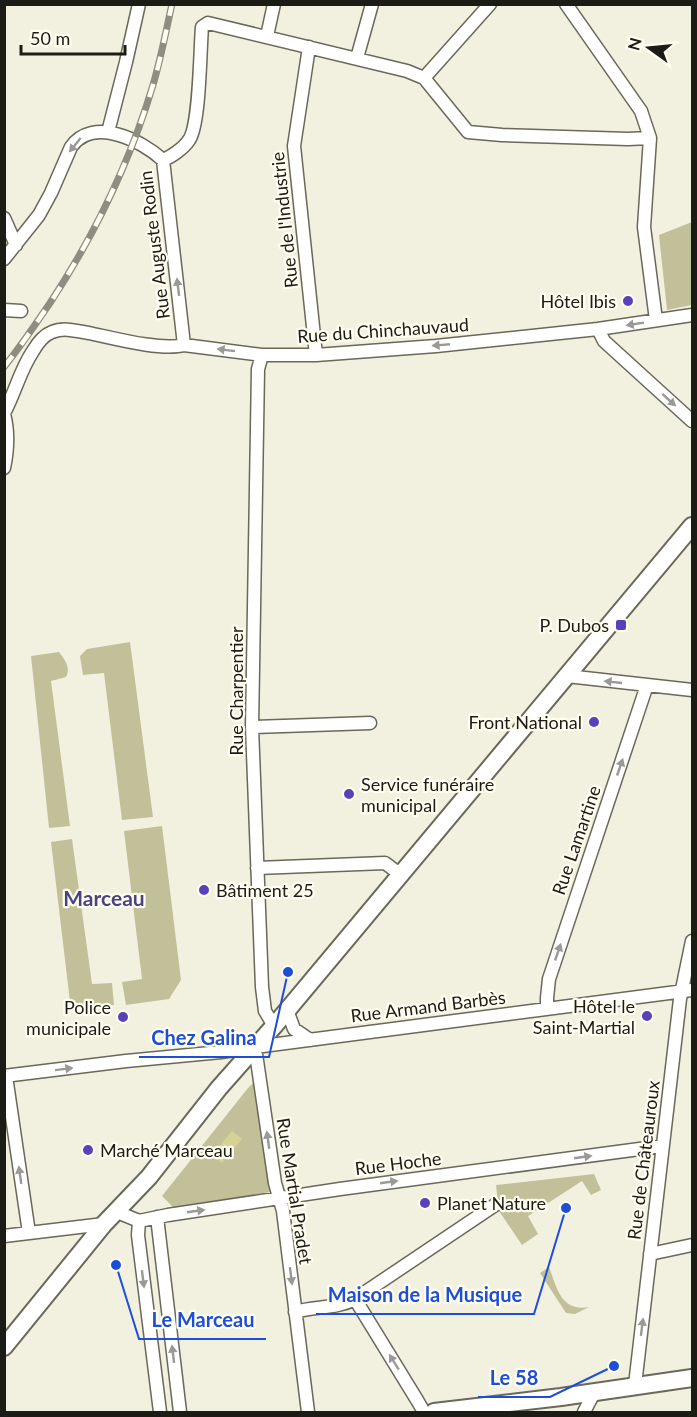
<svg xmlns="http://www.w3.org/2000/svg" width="697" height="1417" font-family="Lato,sans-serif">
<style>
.green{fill:#c2c099}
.water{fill:#d6d392}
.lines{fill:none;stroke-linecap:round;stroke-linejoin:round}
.street-casing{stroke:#696859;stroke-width:15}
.secondary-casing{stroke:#696859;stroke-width:20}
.street{stroke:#fff;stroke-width:12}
.secondary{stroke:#fff;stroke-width:16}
.rail-casing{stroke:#8e8d81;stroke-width:7}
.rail{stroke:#fffef1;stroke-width:4.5;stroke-dasharray:14;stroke-linecap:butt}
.oneway{fill:#999996}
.poi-dot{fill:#5842ba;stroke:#fffef1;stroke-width:2}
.labels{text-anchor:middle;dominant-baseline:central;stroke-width:4.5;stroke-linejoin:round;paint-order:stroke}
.street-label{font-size:18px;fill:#1c1c16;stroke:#fffef1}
.poi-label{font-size:18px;fill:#1c1c16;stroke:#fffef1;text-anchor:end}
.quarter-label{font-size:21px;font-weight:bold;fill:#494381;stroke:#fffef1}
.leader{fill:none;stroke:#1d4ed8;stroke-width:2}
.callout-dot{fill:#1d4ed8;stroke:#fffef1;stroke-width:2}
.callout-label{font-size:20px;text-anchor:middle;font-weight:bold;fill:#1d4ed8;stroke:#fffef1;stroke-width:4.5;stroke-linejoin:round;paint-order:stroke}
</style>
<rect width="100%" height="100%" fill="#f2f1e0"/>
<path class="green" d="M692,222V305L667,310L659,235Z
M130,642L153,817L122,820L104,673L83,675L80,656L87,649Z
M59,652C65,660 71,667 66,677L51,681L70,826L49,828L31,656Z
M162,826L181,980L169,999L126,1005L122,982L142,979L124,831Z
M72,839L92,984L112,983L114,1005L84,1009L70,1002L51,842Z
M255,1081L271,1192L173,1207L162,1196L248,1088Z
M594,1174L601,1190L591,1195L582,1181L528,1216L538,1234L522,1245L499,1211L496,1185Z
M549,1267C557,1288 561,1312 589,1307L575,1314L566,1313L540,1273Z"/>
<path class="water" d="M232,1131L242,1139L222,1163L212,1155Z"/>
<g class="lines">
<defs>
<path id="street" d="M566,4L641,111L650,138L644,227L656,320
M267,36L274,4
M309,47L294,146L316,355
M357,58L372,4
M424,78L490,4
M108,132L126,62L139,4
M163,160C171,157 184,148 189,140C200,125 200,49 202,27L208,23L407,71L424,78L468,132L502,135L628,139L650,138
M4,218L16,245
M4,259L39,215L51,193L71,147C93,116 141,140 163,160L184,345
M4,310L21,311
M598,329L604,341L692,421
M262,355L258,369L252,727L262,987L265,1011L274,1026
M4,413C15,393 20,370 33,351C37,344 44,335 52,332C64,327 77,331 89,333C113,338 161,351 184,345L262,355H316L436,346L598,329L692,315
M4,414C9,433 8,449 4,468
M567,676L692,690
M252,727L370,723
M257,868L385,863L401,875
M547,1008V998L549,979L647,685
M287,1010L294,1029L310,1040
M255,1047L275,1183L283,1211L308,1412
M4,1076L126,1061L221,1052L255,1047L692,990
M6,1076L29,1233
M117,1212L139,1221
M157,1217L180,1412
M139,1221L168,1215L340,1189L662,1146
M139,1221L138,1235L160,1412
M4,1236L104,1224
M650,1254L692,1245
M355,1299L417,1400L424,1412
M295,1312C315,1306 336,1309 355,1299L495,1205
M635,1385L680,999L692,941
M584,1412L595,1391"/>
<path id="secondary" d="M4,1347L104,1224L149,1177L219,1088L274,1026L692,526
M434,1412L561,1397L692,1378"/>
</defs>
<use href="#street" class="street-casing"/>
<use href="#secondary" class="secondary-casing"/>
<use href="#street" class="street"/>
<use href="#secondary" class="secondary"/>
<defs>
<path id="rail" d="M4,367C21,346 35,325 50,303C94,236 130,162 153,85C161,58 166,31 172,4"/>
</defs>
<use href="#rail" class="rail-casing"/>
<use href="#rail" class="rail"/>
</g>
<defs><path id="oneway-solid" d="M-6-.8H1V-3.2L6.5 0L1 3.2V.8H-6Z" transform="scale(1.5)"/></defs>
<g class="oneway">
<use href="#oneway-solid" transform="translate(75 145) rotate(129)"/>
<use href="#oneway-solid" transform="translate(178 287) rotate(-97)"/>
<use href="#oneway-solid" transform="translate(635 324) rotate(171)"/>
<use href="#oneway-solid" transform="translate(441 345) rotate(175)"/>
<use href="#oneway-solid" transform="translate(226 350) rotate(-173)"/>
<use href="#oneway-solid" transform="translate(669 400) rotate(42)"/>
<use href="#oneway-solid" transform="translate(613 682) rotate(-174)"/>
<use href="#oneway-solid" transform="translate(620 767) rotate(-71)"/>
<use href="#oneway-solid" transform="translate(558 952) rotate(-71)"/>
<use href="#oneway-solid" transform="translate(64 1069) rotate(-7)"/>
<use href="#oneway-solid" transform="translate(268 1140) rotate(-98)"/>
<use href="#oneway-solid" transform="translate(583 1157) rotate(-8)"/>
<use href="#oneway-solid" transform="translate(20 1175) rotate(-98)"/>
<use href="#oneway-solid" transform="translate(389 1182) rotate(-8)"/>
<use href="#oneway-solid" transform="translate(196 1211) rotate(-8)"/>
<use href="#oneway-solid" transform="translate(291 1276) rotate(83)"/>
<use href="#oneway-solid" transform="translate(143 1279) rotate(83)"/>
<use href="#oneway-solid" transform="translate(642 1327) rotate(-83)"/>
<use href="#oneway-solid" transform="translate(173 1354) rotate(-97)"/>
<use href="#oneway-solid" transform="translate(394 1362) rotate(-122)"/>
</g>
<g class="poi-dot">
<circle cx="628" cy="301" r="6"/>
<rect x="615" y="619" width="12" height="12" rx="3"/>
<circle cx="594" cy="722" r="6"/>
<circle cx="349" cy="794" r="6"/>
<circle cx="204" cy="890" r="6"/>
<circle cx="647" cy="1016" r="6"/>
<circle cx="123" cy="1017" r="6"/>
<circle cx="88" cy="1150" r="6"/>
<circle cx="425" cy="1203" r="6"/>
</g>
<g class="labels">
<g class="street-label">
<text transform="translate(284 220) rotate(-96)">Rue de l'Industrie</text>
<text transform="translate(154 245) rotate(-97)">Rue Auguste Rodin</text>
<text transform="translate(383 330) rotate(-4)">Rue du Chinchauvaud</text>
<text transform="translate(236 691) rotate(-90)">Rue Charpentier</text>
<text transform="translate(576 840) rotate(-71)">Rue Lamartine</text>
<text transform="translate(428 1006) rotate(-7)">Rue Armand Barbès</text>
<text transform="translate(643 1160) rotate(-83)">Rue de Châteauroux</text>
<text transform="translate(398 1163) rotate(-7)">Rue Hoche</text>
<text transform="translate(295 1191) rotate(81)">Rue Martial Pradet</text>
</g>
<g class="poi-label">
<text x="616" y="301">Hôtel Ibis</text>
<text x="609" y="625">P. Dubos</text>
<text x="582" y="722">Front National</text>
<text x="361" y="784" text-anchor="start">Service funéraire<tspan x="361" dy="21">municipal</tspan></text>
<text x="216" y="890" text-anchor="start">Bâtiment 25</text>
<text x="635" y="1006">Hôtel le<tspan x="635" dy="21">Saint-Martial</tspan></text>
<text x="111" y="1007">Police<tspan x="111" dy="21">municipale</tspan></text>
<text x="100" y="1150" text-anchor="start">Marché Marceau</text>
<text x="437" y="1203" text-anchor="start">Planet Nature</text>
</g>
<g class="quarter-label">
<text x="104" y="897">Marceau</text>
</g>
</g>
<path class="leader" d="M288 972L269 1057H139M566 1208L534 1314H316M116 1265L139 1339H266M614 1366L550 1397H478"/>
<g class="callout-dot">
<circle cx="288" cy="972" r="6"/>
<circle cx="566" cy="1208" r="6"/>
<circle cx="116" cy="1265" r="6"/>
<circle cx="614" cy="1366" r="6"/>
</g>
<g class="callout-label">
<text x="204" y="1045">Chez Galina</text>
<text x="425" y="1302">Maison de la Musique</text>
<text x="203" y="1327">Le Marceau</text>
<text x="514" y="1385">Le 58</text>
</g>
<rect width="697" height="1417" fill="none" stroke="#1c1c16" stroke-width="12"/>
<g transform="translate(649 48) rotate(285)" stroke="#fffef1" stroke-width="4.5" paint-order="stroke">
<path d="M0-4.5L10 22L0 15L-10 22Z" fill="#1c1c16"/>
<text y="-9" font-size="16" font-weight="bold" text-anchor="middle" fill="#1c1c16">N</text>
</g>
<path d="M21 45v9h104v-9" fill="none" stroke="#1c1c16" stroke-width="3"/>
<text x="30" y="45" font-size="18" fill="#1c1c16" stroke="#fffef1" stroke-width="4.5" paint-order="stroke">50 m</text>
</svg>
